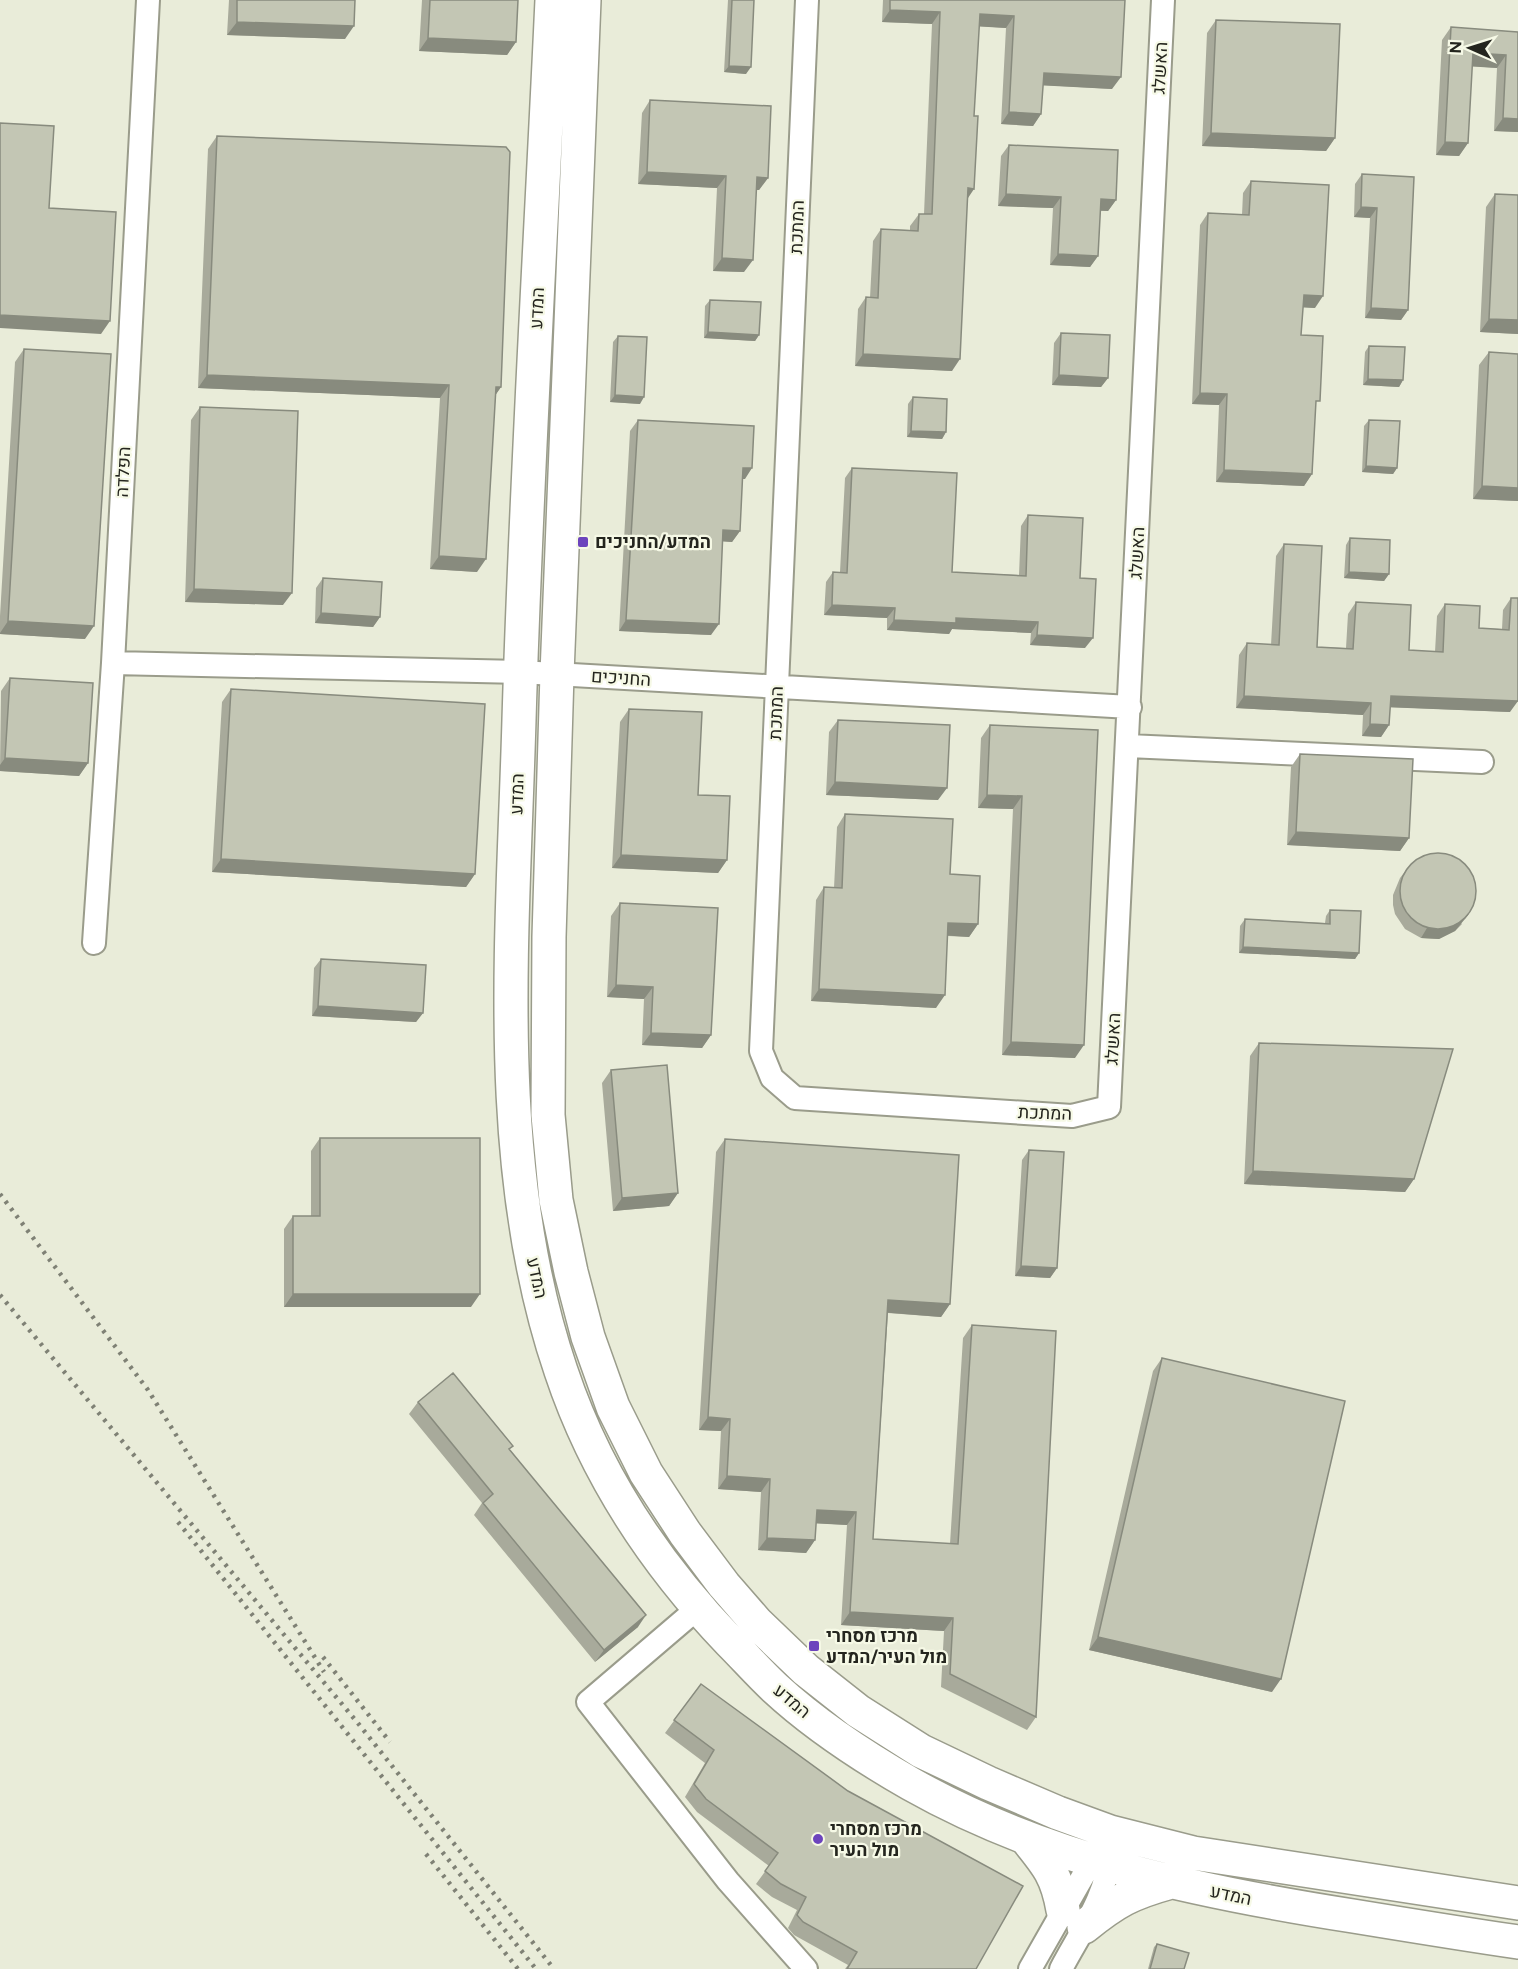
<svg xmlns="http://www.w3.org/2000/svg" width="1518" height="1969" font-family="Figtree,Heebo,sans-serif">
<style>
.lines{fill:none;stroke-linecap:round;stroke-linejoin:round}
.street-casing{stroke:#9a9c8b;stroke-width:26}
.secondary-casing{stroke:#9a9c8b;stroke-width:36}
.street{stroke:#fff;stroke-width:22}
.secondary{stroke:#fff;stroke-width:33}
.rail{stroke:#7f8175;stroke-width:4.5;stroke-dasharray:3 6;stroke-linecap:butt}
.wall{fill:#a8aa9b}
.shaded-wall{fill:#888b7e}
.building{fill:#c3c6b4;stroke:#888b7e;stroke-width:1.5}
.poi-dot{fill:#6c44bd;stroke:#f6f9e6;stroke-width:2}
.labels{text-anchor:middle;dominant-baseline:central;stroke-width:4.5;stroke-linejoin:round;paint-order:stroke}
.street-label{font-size:18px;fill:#24251e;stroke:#f6f9e6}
.poi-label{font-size:18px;font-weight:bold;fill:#24251e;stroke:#f6f9e6;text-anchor:start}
</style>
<rect width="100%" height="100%" fill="#e9ecd9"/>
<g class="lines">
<defs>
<path id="street" d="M807,0L761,1051L772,1078L795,1098L1072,1116L1109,1107L1163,0
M113,663L520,672L1130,707
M1128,746L1482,762
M94,943L113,663L148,0
M698,1608L588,1702L728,1881L806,1969
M1030,1969L1099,1848
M1061,1969C1081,1931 1108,1895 1110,1851"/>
<path id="secondary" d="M552,0C541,240 526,480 519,720C513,934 491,1166 561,1371C595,1473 656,1565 730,1642C745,1657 759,1673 775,1688C815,1725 864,1757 911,1784C1047,1861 1200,1892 1353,1916C1408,1925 1463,1934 1518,1942
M584,0L557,674L549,937L548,1115L556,1200L571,1272L588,1337L613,1407L646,1473L685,1533L724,1585L757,1623L806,1670L858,1711L921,1751L988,1783L1058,1813L1110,1832L1193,1853L1518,1903
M1025,1837C1047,1864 1057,1875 1063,1910
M1084,1927C1116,1901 1131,1893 1171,1882"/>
</defs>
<use href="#street" class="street-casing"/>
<use href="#secondary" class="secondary-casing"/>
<use href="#street" class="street"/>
<use href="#secondary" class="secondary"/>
<path class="rail" d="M0,1194L148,1390L324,1672
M0,1295L357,1722L554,1969
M178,1522L536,1969
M323,1657L390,1742
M426,1854L518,1969"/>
</g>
<path class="wall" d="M229,0H355L345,39L227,35Z
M422,0H506L516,42L507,55L419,51Z
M728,0H754L746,74L724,72Z
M883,0H1125L1112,89L1043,85L1041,114L1033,126L1001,124L1006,28L979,26L967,198L952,371L855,366L858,309L866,297L870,298L873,241L881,229L910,230V226L919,214H924L932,24L882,22Z
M1216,20L1335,138L1326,151L1202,146L1207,33Z
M1451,27L1518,32V132L1494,131L1497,68L1472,66L1468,143L1459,156L1436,155L1442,40Z
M650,100L768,178L759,190H756L744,272L713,271L717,188L638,184L642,113Z
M217,136L501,387L496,394L477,572L430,569L440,398L198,388L208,149Z
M1009,145L1116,200L1108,211H1100L1098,256L1090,267L1050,265L1053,208L998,206L1001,156Z
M1362,174L1414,177L1408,310L1401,320L1365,318L1370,218L1354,217L1355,184Z
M1251,181L1315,308L1303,307L1301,335L1315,407L1312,474L1304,486L1216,482L1219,405L1192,404L1200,225L1208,213L1242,215L1243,193Z
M1495,194L1518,334L1480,332L1486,207Z
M710,300L759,335L755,341L704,338L705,306Z
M1061,333L1108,378L1101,387L1052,385L1054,343Z
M618,336L640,404L610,402L613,342Z
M1369,346L1403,380L1399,387L1363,385L1365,352Z
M24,349L85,639L0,634V616L15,362Z
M1489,352L1518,501L1473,499L1479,365Z
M913,397L946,432L942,439L907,437L908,404Z
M200,407L283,605L185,602L191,420Z
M638,420L745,479H742L740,531L732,542L723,541L711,635L619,631L630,431Z
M1369,420L1397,468L1393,474L1362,472L1364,426Z
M852,468L952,572L1019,575L1021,526L1028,515L1080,578L1085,648L1030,645L1031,633L952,629L949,634L887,630V618L824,615L826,582L833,572H840L845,478Z
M1350,538L1389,574L1384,581L1344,578L1346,545Z
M1284,544L1317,647L1346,648L1348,614L1356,602L1409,650L1435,652L1437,616L1445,604L1479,628L1502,629L1503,610L1511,598L1510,712L1390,707L1389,725L1381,737L1362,736L1363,715L1236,708L1239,655L1247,643L1271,645L1276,556Z
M323,578L380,617L373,627L315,623L316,588Z
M10,678L88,763L79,776L0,771L1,691Z
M231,689L475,874L466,887L212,872L222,702Z
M629,709L727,860L718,873L612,868L620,722Z
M838,720L938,800L826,795L829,732Z
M990,725L1098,730L1075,1058L1002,1055L1013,809L978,808L981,738Z
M1300,754L1409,838L1400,851L1287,845L1291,767Z
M845,814L950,874L978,924L969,937L948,936L936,1008L811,1001L816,900L824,887L834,888L837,827Z
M1407,869L1462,924L1455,931L1439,939L1421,938L1405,929L1395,914L1393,905V895L1400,878Z
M620,903L711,1035L702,1048L642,1045L644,999L607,997L611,916Z
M1330,910L1359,953L1355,959L1239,953L1240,926L1245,919L1325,923L1326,916Z
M321,959L423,1013L416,1022L312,1016L314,968Z
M1259,1043L1414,1179L1405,1192L1244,1184L1250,1056Z
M611,1070L678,1193L669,1206L613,1211L602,1083Z
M320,1138L471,1307H284V1229L293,1216H311V1151Z
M725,1139L950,1304L941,1317L888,1313L873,1539L950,1544L963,1338L972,1325L1036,1717L1027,1730L941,1687L944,1631L841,1625L847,1525L816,1523L815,1540L806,1553L758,1550L761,1492L718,1489L721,1431L699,1430L716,1152Z
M1029,1150L1057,1268L1050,1278L1015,1276L1022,1160Z
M1162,1358L1272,1692L1089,1650L1153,1371Z
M418,1402L510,1450L638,1627L595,1662L474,1515L482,1503L409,1414Z
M701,1684L976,1969H845L848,1965L794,1935L788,1928L797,1910L772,1897L756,1884L769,1866L697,1812L685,1797L705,1763L665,1733Z
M1157,1944L1184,1969H1148L1154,1947Z"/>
<path class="shaded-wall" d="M890,10L940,12L932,24L882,22Z
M980,14L1014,16L1006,28L971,26Z
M237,22L354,26L345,39L227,35Z
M428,38L516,42L507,55L419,51Z
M1473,53L1506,55L1497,68L1464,66Z
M729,66L751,67L746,74L724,72Z
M1044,73L1121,77L1112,89L1035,85Z
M1009,112L1041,114L1033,126L1001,124Z
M1503,118L1518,119V132L1494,131Z
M1211,133L1335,138L1326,151L1202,146Z
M1445,142L1468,143L1459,156L1436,155Z
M647,172L726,176L717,188L638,184Z
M757,177L768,178L759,190H748Z
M968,188L974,189L966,201Z
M1006,194L1061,197L1053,208L998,206Z
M1101,199L1116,200L1108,211L1093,210Z
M1361,207L1377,208L1370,218L1354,217Z
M1058,254L1098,256L1090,267L1050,265Z
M722,258L753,260L744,272L713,271Z
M1304,295L1323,296L1315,308L1295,307Z
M1371,308L1408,310L1401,320L1365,318Z
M0,315L110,321L101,334L0,328Z
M1489,319L1518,320V334L1480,332Z
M708,332L759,335L755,341L704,338Z
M863,354L960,359L952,371L855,366Z
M207,375L449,385L440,398L198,388Z
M1059,375L1108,378L1101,387L1052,385Z
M1368,379L1403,380L1399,387L1363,385Z
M496,387H501L492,400Z
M1200,393L1227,394L1219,405L1192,404Z
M615,395L644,397L640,404L610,402Z
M911,431L946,432L942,439L907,437Z
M1366,466L1397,468L1393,474L1362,472Z
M743,468H752L745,479H735Z
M1224,470L1312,474L1304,486L1216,482Z
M1482,486L1518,488V501L1473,499Z
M723,530L740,531L732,542L715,541Z
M439,556L486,559L477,572L430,569Z
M1349,572L1389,574L1384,581L1344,578Z
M194,589L292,593L283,605L185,602Z
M832,605L895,608L887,618L824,615Z
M321,613L380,617L373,627L315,623Z
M956,618L1038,622L1031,633L952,629L949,634L887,630L894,620Z
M626,620L719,624L711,635L619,631Z
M8,621L94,626L85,639L0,634V633Z
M1037,635L1093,638L1085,648L1030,645Z
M1244,696L1371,703L1363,715L1236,708Z
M1391,696L1518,701L1510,712L1382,707Z
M1370,724L1389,725L1381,737L1362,736Z
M5,758L88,763L79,776L0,771V765Z
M835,782L947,788L938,800L826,795Z
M987,795L1022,796L1013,809L978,808Z
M1296,832L1409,838L1400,851L1287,845Z
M621,855L727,860L718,873L612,868Z
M221,859L475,874L466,887L212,872Z
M1469,914L1455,931L1439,939L1421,938L1427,928Z
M948,923L978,924L969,937L940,935Z
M1243,947L1359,953L1355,959L1239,953Z
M616,985L653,987L644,999L607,997Z
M819,989L945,995L936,1008L811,1001Z
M318,1006L423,1013L416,1022L312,1016Z
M651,1033L711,1035L702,1048L642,1045Z
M1011,1042L1084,1045L1075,1058L1002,1055Z
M1253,1171L1414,1179L1405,1192L1244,1184Z
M678,1193L669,1206L613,1211L622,1198Z
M1021,1266L1057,1268L1050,1278L1015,1276Z
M293,1294H480L471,1307H284Z
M888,1300L950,1304L941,1317L879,1312Z
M708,1417L730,1419L721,1431L699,1430Z
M727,1476L770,1479L761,1492L718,1489Z
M817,1510L856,1512L847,1525L808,1523Z
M767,1538L815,1540L806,1553L758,1550Z
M850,1612L953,1618L944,1631L841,1625Z
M646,1615L638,1627L595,1662L604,1650Z
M1098,1637L1281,1679L1272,1692L1089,1650Z"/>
<path class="building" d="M237,0H355L354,26L237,22Z
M430,0H518L516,42L428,38Z
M732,0H754L751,67L729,66Z
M890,0H1125L1121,77L1044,73L1041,114L1009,112L1014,16L980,14L974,116H978L974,189L968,188L960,359L863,354L866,297L878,298L881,229L918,231L919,214H932L940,12L890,10Z
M1216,20L1340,24L1335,138L1211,133Z
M1451,27L1518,32V119L1503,118L1506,55L1473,53L1468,143L1445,142Z
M650,100L771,106L768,178L757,177L753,260L722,258L726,176L647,172Z
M0,123L54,126L49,208L116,212L110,321L0,315Z
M217,136L506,147L510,152L501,387H496L486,559L439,556L449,385L207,375Z
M1009,145L1118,150L1116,200L1101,199L1098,256L1058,254L1061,197L1006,194Z
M1362,174L1414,177L1408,310L1371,308L1377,208L1361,207Z
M1251,181L1329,185L1323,296L1304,295L1301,335L1323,336L1320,401H1316L1312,474L1224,470L1227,394L1200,393L1208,213L1249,215Z
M1495,194L1518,195V320L1489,319Z
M710,300L761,302L759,335L708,332Z
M1061,333L1110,335L1108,378L1059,375Z
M618,336L647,337L644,397L615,395Z
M1369,346L1405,347L1403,380L1368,379Z
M24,349L111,354L94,626L8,621Z
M1489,352L1518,354V488L1482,486Z
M913,397L947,399L946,432L911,431Z
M200,407L298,411L292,593L194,589Z
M638,420L754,426L752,468H743L740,531L723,530L719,624L626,620Z
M1369,420L1400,421L1397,468L1366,466Z
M852,468L957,473L952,572L1026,576L1028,515L1083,518L1080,578L1096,579L1093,638L1037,635L1038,622L956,618V623L894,620L895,608L832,605L833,572L847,573Z
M1350,538L1390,540L1389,574L1349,572Z
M1284,544L1322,546L1317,647L1353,649L1356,602L1411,605L1409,650L1443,652L1445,604L1480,606L1479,628L1509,630L1511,598H1518V701L1391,696L1389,725L1370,724L1371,703L1244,696L1247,643L1279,645Z
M323,578L382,582L380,617L321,613Z
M10,678L93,683L88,763L5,758Z
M231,689L485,704L475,874L221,859Z
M629,709L702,712L698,795L730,796L727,860L621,855Z
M838,720L950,725L947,788L835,782Z
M990,725L1098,730L1084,1045L1011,1042L1022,796L987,795Z
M1300,754L1413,759L1409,838L1296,832Z
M845,814L953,819L950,874L980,876L978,924L948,923L945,995L819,989L824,887L842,888Z
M1400 891a38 38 0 1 1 76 0a38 38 0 1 1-76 0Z
M620,903L718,908L711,1035L651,1033L653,987L616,985Z
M1330,910L1361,911L1359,953L1243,947L1245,919L1330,924Z
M321,959L426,965L423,1013L318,1006Z
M1259,1043L1453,1049L1414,1179L1253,1171Z
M667,1065L678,1193L622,1198L611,1070Z
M320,1138H480V1294H293V1216H320Z
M725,1139L959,1155L950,1304L888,1300L873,1539L958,1544L972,1325L1056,1331L1036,1717L950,1674L953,1618L850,1612L856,1512L817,1510L815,1540L767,1538L770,1479L727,1476L730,1419L708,1417Z
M1029,1150L1064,1152L1057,1268L1021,1266Z
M1162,1358L1345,1401L1281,1679L1098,1637Z
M453,1373L513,1446L509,1449L646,1615L604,1650L483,1503L493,1494L418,1402Z
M701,1684L848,1791L1023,1886L976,1969H847L857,1952L803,1922L797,1915L806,1897L781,1884L765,1871L778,1853L706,1799L694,1784L714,1750L674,1720Z
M1157,1944L1189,1953L1184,1969H1150Z"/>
<g class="poi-dot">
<rect x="577" y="536" width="12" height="12" rx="3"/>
<rect x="808" y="1640" width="12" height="12" rx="3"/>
<circle cx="818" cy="1839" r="6"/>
</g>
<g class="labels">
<g class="street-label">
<text transform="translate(1160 68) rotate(-87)">האשלג</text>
<text transform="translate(797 227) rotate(-88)">המתכת</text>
<text transform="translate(537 308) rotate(-87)">המדע</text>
<text transform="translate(123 472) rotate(-87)">הפלדה</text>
<text transform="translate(1137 553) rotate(-87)">האשלג</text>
<text transform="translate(621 678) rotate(4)">החניכים</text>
<text transform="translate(776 713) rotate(-88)">המתכת</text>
<text transform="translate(517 794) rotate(-88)">המדע</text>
<text transform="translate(1113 1039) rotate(-87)">האשלג</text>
<text transform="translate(1045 1113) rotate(2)">המתכת</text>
<text transform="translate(537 1278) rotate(78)">המדע</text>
<text transform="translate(792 1701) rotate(40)">המדע</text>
<text transform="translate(1231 1895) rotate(12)">המדע</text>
</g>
<g class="poi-label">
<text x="595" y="542">המדע/החניכים</text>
<text x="826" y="1636">מרכז מסחרי<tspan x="826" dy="21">מול העיר/המדע</tspan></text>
<text x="830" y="1829">מרכז מסחרי<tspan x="830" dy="21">מול העיר</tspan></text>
</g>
</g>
<g transform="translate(1470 48) rotate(273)" stroke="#f6f9e6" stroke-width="4.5" paint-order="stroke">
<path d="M0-4.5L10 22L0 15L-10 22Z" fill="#24251e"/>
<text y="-9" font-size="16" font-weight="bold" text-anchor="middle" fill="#24251e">N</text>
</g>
</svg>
